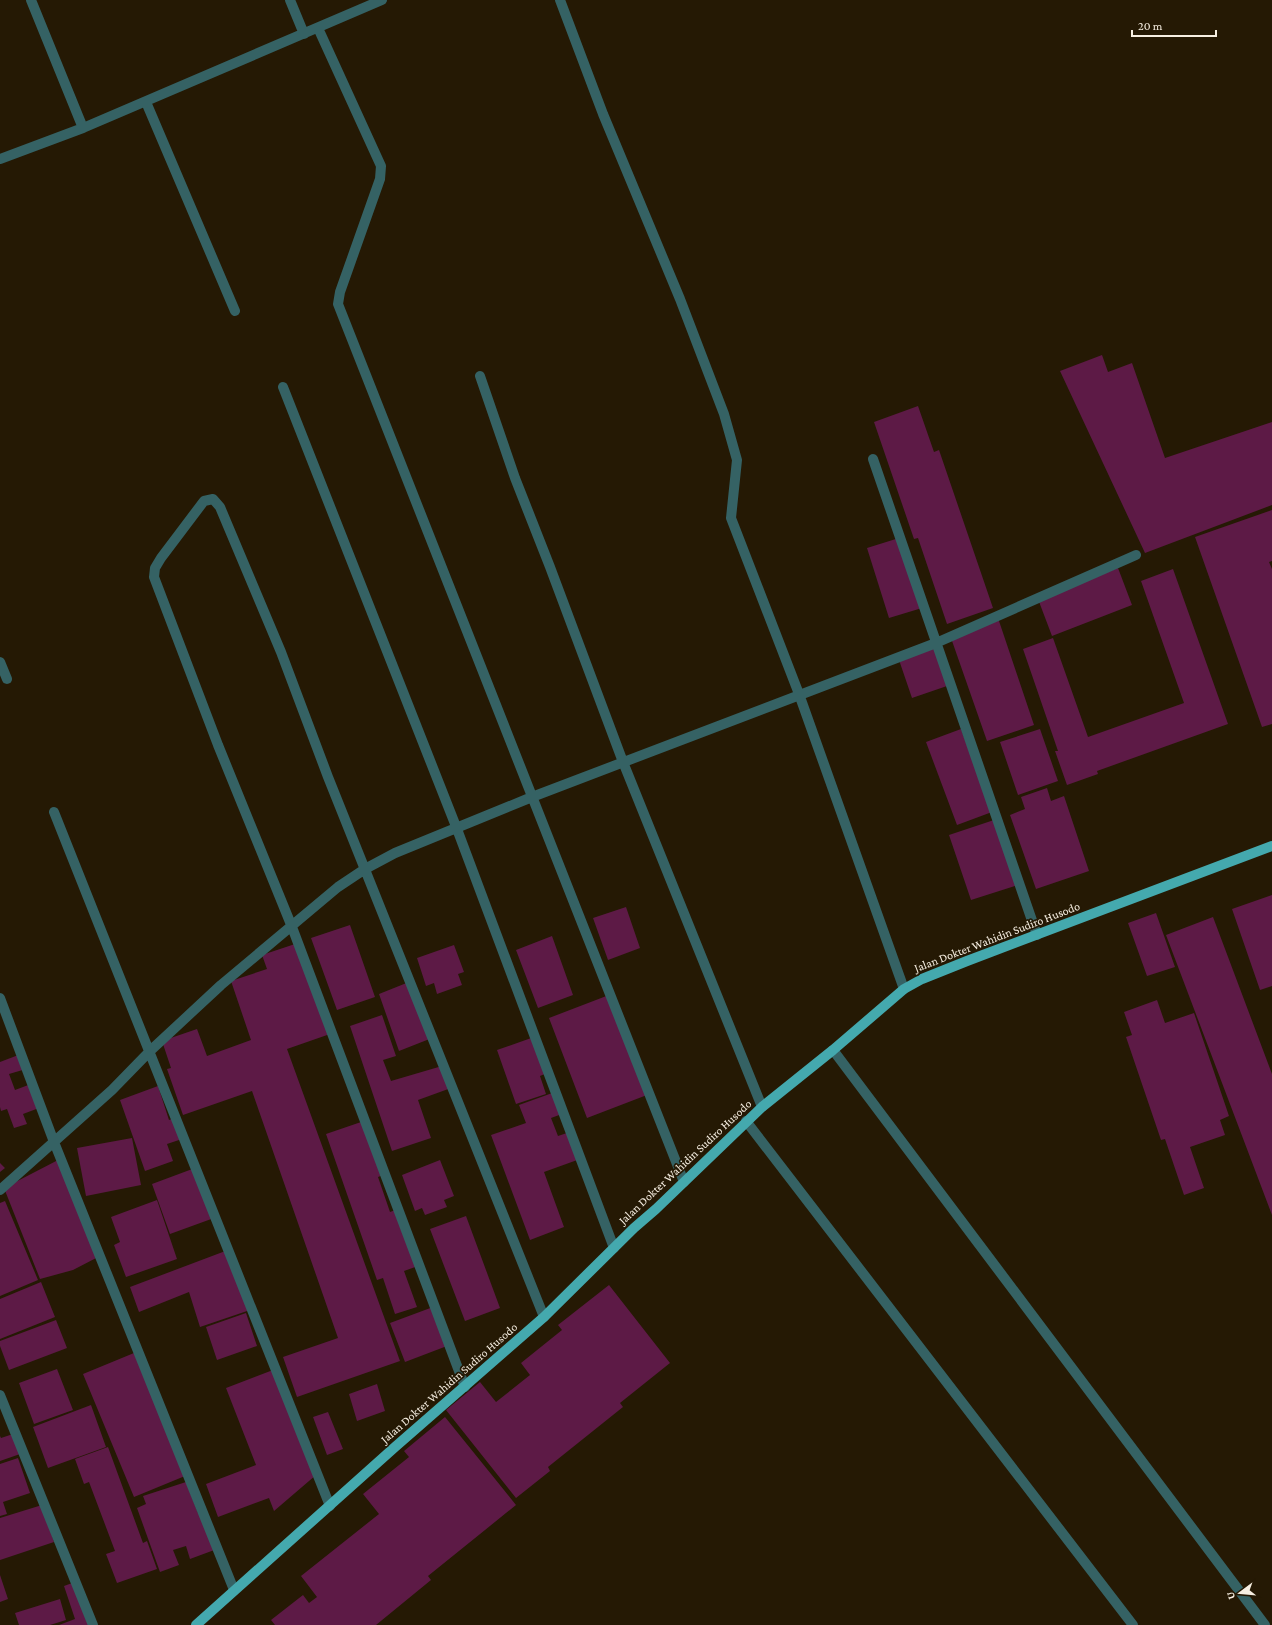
<svg xmlns="http://www.w3.org/2000/svg" width="1272" height="1625" font-family="'Crimson Pro',serif">
<style>
.building{fill:#5d1a46}
.lines{fill:none;stroke-linecap:round;stroke-linejoin:round}
.minor{stroke:#356264;stroke-width:10}
.major{stroke:#44a9ae;stroke-width:10}
.labels{text-anchor:middle;dominant-baseline:central;stroke-width:3.5;stroke-linejoin:round;paint-order:stroke}
.street-label{font-size:12px;fill:#f7efe2;stroke:#251904}
</style>
<rect width="100%" height="100%" fill="#251904"/>
<path class="building" d="M1102,355L1108,372L1132,363L1165,458L1272,422V505L1145,553L1060,371Z
M918,406L934,452L939,450L993,608L947,624L918,538L914,539L874,422Z
M1272,510V561L1269,562L1272,569V724L1262,727L1195,537Z
M899,538L922,608L889,618L867,548Z
M1118,568L1132,605L1052,636L1038,599Z
M1173,569L1228,724L1097,771L1098,774L1067,785L1055,751H1058L1023,649L1053,638L1088,737L1184,703L1141,581Z
M998,618L1034,725L987,741L951,638Z
M934,648L947,686L912,698L899,660Z
M961,729L992,812L957,825L926,742Z
M1040,729L1058,781L1018,795L1000,742Z
M1047,788L1051,801L1064,796L1089,871L1036,889L1010,815L1025,809L1021,797Z
M997,819L1018,885L971,900L949,835Z
M1272,895V986L1260,990L1232,909Z
M626,907L640,948L608,960L593,918Z
M1156,913L1175,967L1147,976L1128,923Z
M1213,917L1272,1074V1215L1166,935Z
M350,925L375,997L337,1010L311,938Z
M552,936L573,995L538,1008L516,950Z
M298,943L330,1034L287,1049L400,1361L297,1397L283,1357L338,1338L252,1091L183,1115L167,1069L171,1068L162,1041L197,1029L207,1056L251,1040L231,981L267,969L262,955Z
M454,945L464,972L458,974L462,985L437,994L434,983L426,986L417,958Z
M409,982L432,1038L399,1051L379,994Z
M609,995L647,1095L587,1118L549,1018Z
M1157,1000L1165,1023L1194,1013L1229,1116L1220,1120L1225,1135L1190,1147L1204,1188L1184,1195L1165,1139L1161,1140L1126,1037L1132,1035L1124,1012Z
M382,1015L396,1056L383,1060L391,1081L442,1066L451,1088L418,1100L431,1138L392,1151L350,1026Z
M534,1037L547,1073L540,1076L546,1094L516,1104L497,1050Z
M21,1054L26,1069L9,1074L15,1090L31,1084L39,1108L23,1114L27,1124L14,1128L7,1109L1,1111L0,1107V1062Z
M158,1086L169,1120L174,1118L182,1139L167,1144L173,1161L145,1171L120,1100Z
M555,1092L562,1114L551,1118L558,1136L570,1132L580,1159L544,1172L564,1227L530,1240L491,1135L526,1123L519,1105Z
M364,1121L383,1175L378,1177L390,1212L398,1209L418,1266L404,1271L417,1307L395,1314L383,1278L377,1280L326,1134Z
M132,1138L141,1185L86,1196L77,1148Z
M60,1159L100,1256L73,1270L40,1279L4,1188Z
M440,1160L454,1196L444,1200L447,1207L425,1215L422,1208L415,1211L402,1175Z
M0,1163L5,1168L0,1172Z
M195,1168L214,1218L170,1234L152,1184Z
M157,1200L177,1259L126,1277L114,1245L120,1242L111,1217Z
M5,1201L38,1280L0,1296V1203Z
M466,1216L500,1308L465,1321L430,1229Z
M228,1250L250,1310L200,1327L189,1292L139,1312L130,1287Z
M41,1282L55,1317L0,1339V1299Z
M609,1285L670,1363L620,1403L623,1407L548,1467L550,1471L516,1498L446,1410L480,1382L496,1402L530,1375L521,1363L562,1330L558,1325Z
M433,1307L447,1346L405,1362L390,1323Z
M246,1313L257,1346L217,1360L206,1327Z
M56,1320L67,1348L9,1370L0,1346V1341Z
M134,1353L185,1476L134,1497L83,1374Z
M57,1369L73,1410L34,1424L19,1383Z
M273,1370L316,1475L274,1511L269,1498L218,1517L206,1484L256,1465L226,1388Z
M377,1384L385,1411L357,1421L349,1394Z
M91,1405L106,1447L48,1468L33,1427Z
M328,1412L343,1449L327,1455L313,1417Z
M445,1417L516,1505L428,1576L431,1580L376,1625H275L271,1620L303,1595L309,1603L317,1597L301,1576L379,1514L363,1494L409,1457L404,1451Z
M16,1433L23,1453L0,1461V1436L1,1438Z
M108,1447L143,1543L147,1541L157,1569L117,1583L106,1554L115,1551L89,1482L84,1484L75,1459Z
M18,1458L30,1493L3,1502L7,1514L0,1516V1464Z
M186,1482L198,1513L202,1511L217,1549L190,1559L186,1546L173,1550L179,1565L160,1572L137,1508L146,1504L143,1496Z
M42,1505L54,1542L0,1560V1518Z
M0,1575L8,1599L0,1602Z
M75,1582L92,1625H59L75,1619L64,1586Z
M60,1599L66,1620L50,1625H19L15,1613Z"/>
<g class="lines">
<path class="minor" d="M31,0L83,128
M290,0L304,34
M560,0L603,114L680,299L724,414L737,460L731,518L799,694L904,989
M318,28L381,166L380,179L340,292L338,304L684,1182
M146,102L235,311
M0,159L83,128L382,0
M480,376L515,478L550,567L623,762L762,1107
M283,387L457,829L614,1248
M873,459L1037,935
M0,662L7,679
M54,812L330,1506
M0,998L54,1142L234,1590
M833,1050L1265,1625
M746,1121L1133,1625
M0,1190L112,1090L150,1051L221,985L338,887L365,869L395,853L532,797L936,643L1136,555
M465,1387L292,927L218,745L154,577L155,568L161,558L204,501L213,499L220,507L281,652L328,777L544,1317
M0,1395L93,1625"/>
<path class="major" d="M196,1625L395,1447L544,1317L634,1228L656,1209L762,1107L833,1050L904,989L922,979L967,961L1272,846"/>
</g>
<g class="labels">
<g class="street-label">
<text transform="translate(997 937) rotate(-21)">Jalan Dokter Wahidin Sudiro Husodo</text>
<text transform="translate(685 1162) rotate(-43)">Jalan Dokter Wahidin Sudiro Husodo</text>
<text transform="translate(449 1383) rotate(-41)">Jalan Dokter Wahidin Sudiro Husodo</text>
</g>
</g>
<g transform="translate(1240 1593) rotate(254)" stroke="#251904" stroke-width="3" paint-order="stroke">
<path d="M0-3L7 15L0 10L-7 15Z" fill="#f7efe2"/>
<text y="-6" font-size="11" font-weight="bold" text-anchor="middle" fill="#f7efe2">U</text>
</g>
<path d="M1132 30v6h84v-6" fill="none" stroke="#f7efe2" stroke-width="2"/>
<text x="1138" y="30" font-size="12" fill="#f7efe2" stroke="#251904" stroke-width="3" paint-order="stroke">20 m</text>
</svg>
